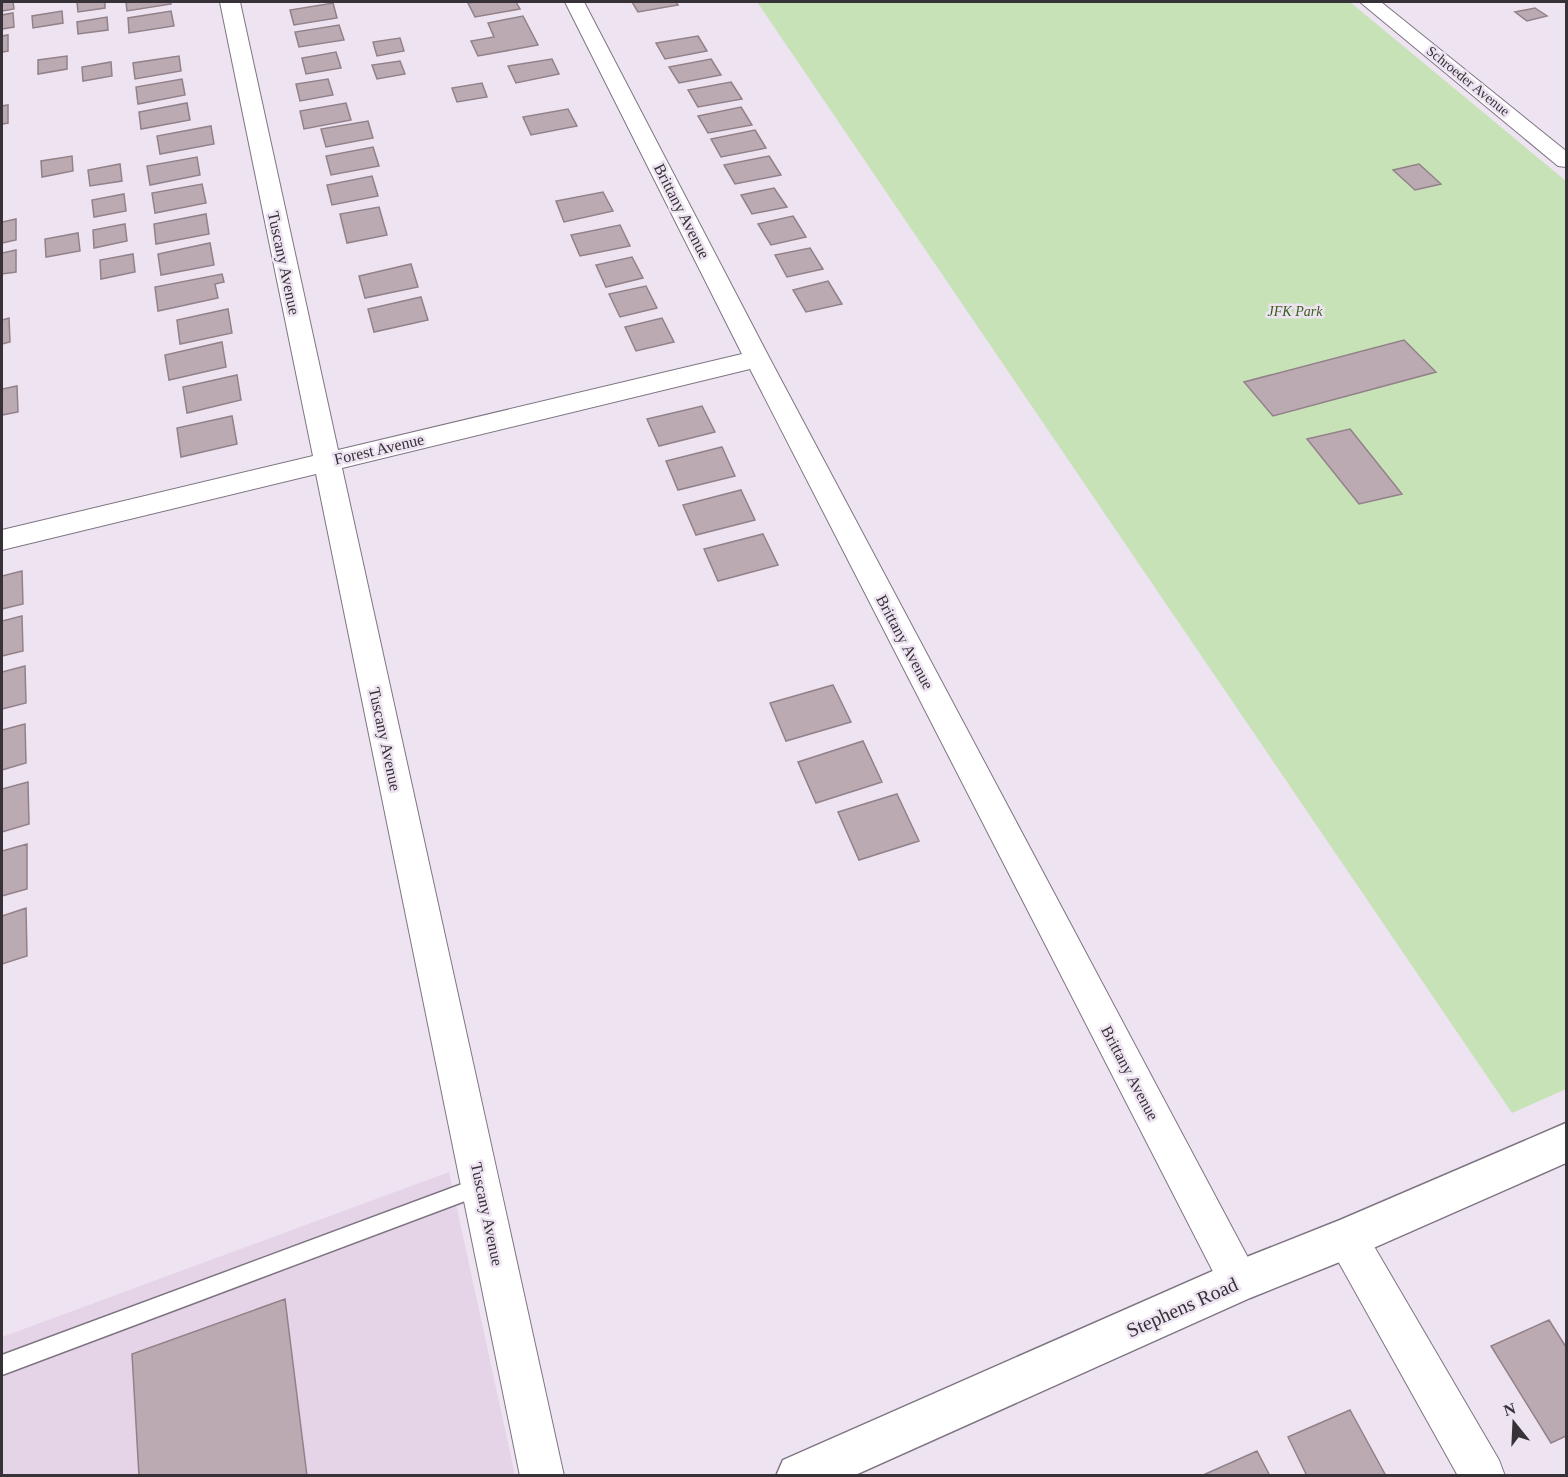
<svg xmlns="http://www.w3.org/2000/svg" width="1568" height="1477" font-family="Georgia,serif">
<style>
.built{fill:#e5d4e8}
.green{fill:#c8e2b8}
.building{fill:#bbaab1;stroke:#928189;stroke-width:1.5}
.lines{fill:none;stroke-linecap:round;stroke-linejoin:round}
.service-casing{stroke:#7f7582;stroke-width:3}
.minor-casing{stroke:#7f7582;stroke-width:2}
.tertiary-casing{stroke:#7f7582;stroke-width:3}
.service{fill:#fff;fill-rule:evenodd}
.minor{fill:#fff;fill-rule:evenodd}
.tertiary{fill:#fff;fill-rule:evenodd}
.labels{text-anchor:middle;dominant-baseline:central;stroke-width:5;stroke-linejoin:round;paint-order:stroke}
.far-street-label{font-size:14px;fill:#373238;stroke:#eee3f1}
.far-park-label{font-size:14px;font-style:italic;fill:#385d1a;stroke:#eee3f1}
.street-label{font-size:16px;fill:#373238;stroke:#eee3f1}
.near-street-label{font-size:20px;fill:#373238;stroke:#eee3f1}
</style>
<rect width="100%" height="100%" fill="#eee3f1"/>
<path class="built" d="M449,1172L515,1475L2,1476V1337Z"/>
<path class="green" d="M757,2H1350L1566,181V1089L1512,1113Z"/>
<path class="building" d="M2,2H13L14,9L2,11Z
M77,2H105V8L78,12Z
M126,2H170L171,4L127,11Z
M475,2H516L520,9L475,17L468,3Z
M632,2H676L678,5L638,12Z
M333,3L337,18L294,25L290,10Z
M1535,8L1547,16L1527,21L1515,12Z
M62,11L63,23L33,28L32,16Z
M171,11L174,26L129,33L128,18Z
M13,13L14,27L2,29V15Z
M523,16L538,45L478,56L471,41L494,37L488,23Z
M107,17L108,30L78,34L77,22Z
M339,25L344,40L299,47L295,32Z
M8,35V51L2,52V36Z
M698,36L707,51L665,59L656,43Z
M400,38L404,51L377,56L373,42Z
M336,52L341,68L306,74L302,58Z
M67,56V69L38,74V60Z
M179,56L181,71L135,79L133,63Z
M552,59L559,74L516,83L508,66Z
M711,59L721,75L679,83L669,67Z
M400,61L405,74L377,79L372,65Z
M111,62L112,76L83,81L82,67Z
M182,79L185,95L138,104L136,87Z
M328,79L333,95L300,101L296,84Z
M731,82L742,99L698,107L688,90Z
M482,83L487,97L457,102L452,88Z
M187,103L190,120L141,129L139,112Z
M346,103L351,120L304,129L300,111Z
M8,105V123L2,124V106Z
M741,107L752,125L708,133L698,116Z
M568,109L577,126L531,135L523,117Z
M368,121L373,138L326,147L321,129Z
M211,126L214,144L160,154L157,136Z
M755,130L766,148L721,157L711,139Z
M373,147L379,166L331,175L326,156Z
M72,156L73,171L42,177L41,161Z
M769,156L781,175L735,184L724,165Z
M197,157L200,175L150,185L147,166Z
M120,164L122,181L90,186L88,170Z
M1419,164L1441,184L1415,190L1393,170Z
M372,176L378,196L332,205L327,185Z
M202,184L206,203L155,213L152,193Z
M774,188L787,207L752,214L741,195Z
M603,192L613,211L564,222L556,201Z
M124,194L126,211L94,217L92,200Z
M379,207L387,235L347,243L340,214Z
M206,214L209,234L156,244L154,224Z
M793,216L806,237L771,245L758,224Z
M16,219V240L2,243V222Z
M125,224L127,241L94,248L93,230Z
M620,225L630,246L580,256L571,235Z
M78,233L80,251L46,257L45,239Z
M210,243L214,265L161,275L158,254Z
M810,248L823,269L787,277L775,255Z
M16,250V272L2,274V253Z
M133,254L135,272L101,279L100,260Z
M632,257L643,278L606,287L596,265Z
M411,264L418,287L365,298L359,276Z
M222,274L224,282L215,284L218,298L158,311L155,287Z
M828,281L842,304L806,312L793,290Z
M646,286L657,308L620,317L609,294Z
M421,297L428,320L374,332L368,309Z
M228,309L232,333L180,344L177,320Z
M9,318L10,342L2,344V320Z
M662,318L674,342L636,351L625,327Z
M1404,340L1436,372L1273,416L1244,382Z
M222,342L226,367L169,380L165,355Z
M237,375L241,400L187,413L183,387Z
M17,386L18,412L2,415V389Z
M702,406L715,432L659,446L647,419Z
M232,416L237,444L181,457L177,428Z
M1350,429L1402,494L1359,504L1307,439Z
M722,447L735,476L678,490L666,461Z
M741,490L755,520L696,535L683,505Z
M763,534L778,565L718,581L704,549Z
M22,571L23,604L2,609V576Z
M22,616L23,651L2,656V621Z
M25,666L26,703L2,709V672Z
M833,685L851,722L786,741L770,703Z
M25,724L26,763L2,770V730Z
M863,741L882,782L816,803L798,762Z
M28,782L29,824L2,832V789Z
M897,794L919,841L859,860L838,812Z
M27,844V889L2,896V851Z
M26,908L27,956L2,964V916Z
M285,1299L307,1476H139L132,1354Z
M1549,1320L1566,1347V1436L1551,1443L1491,1346Z
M1350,1410L1386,1476H1307L1288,1437Z
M1257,1451L1270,1476H1201Z"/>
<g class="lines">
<defs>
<path id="service" d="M481,1177L488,1179L490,1186L488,1193L481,1195L2,1375V1355Z"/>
<path id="minor" d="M220,2H240L338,450L742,354L565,2H584L770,359L1253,1267L1259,1281L1253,1295L1239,1301L1225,1295L750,369L342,468L564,1476H520L316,474L2,550V530L313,456Z
M1360,2H1381L1566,151V167L1558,166Z
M1347,1218L1361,1224L1499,1460L1505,1476H1458L1333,1252L1327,1238L1333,1224Z"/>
<path id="tertiary" d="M1566,1123V1163L1362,1253L1250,1298L853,1476H776L783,1460L1224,1266L1340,1220Z"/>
</defs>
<use href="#service" class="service-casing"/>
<use href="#minor" class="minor-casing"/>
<use href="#tertiary" class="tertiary-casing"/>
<use href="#service" class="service"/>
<use href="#minor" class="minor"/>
<use href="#tertiary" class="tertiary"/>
</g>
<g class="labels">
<g class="far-street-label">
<text transform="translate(1468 81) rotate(39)">Schroeder Avenue</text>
</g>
<g class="far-park-label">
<text x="1295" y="311">JFK Park</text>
</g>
<g class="street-label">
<text transform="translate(682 211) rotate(63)">Brittany Avenue</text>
<text transform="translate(284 263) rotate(78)">Tuscany Avenue</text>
<text transform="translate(379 449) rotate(-13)">Forest Avenue</text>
<text transform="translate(905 642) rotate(62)">Brittany Avenue</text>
<text transform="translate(385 739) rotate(78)">Tuscany Avenue</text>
<text transform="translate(1130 1073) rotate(62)">Brittany Avenue</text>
<text transform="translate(487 1214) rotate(78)">Tuscany Avenue</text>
</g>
<g class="near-street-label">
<text transform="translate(1182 1307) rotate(-24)">Stephens Road</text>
</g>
</g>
<rect width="1568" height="1477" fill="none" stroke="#373238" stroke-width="6"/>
<g transform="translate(1514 1423) rotate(342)" stroke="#eee3f1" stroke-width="4.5" paint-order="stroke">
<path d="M0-4.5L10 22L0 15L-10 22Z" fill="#373238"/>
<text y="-9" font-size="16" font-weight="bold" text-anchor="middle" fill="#373238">N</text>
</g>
</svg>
